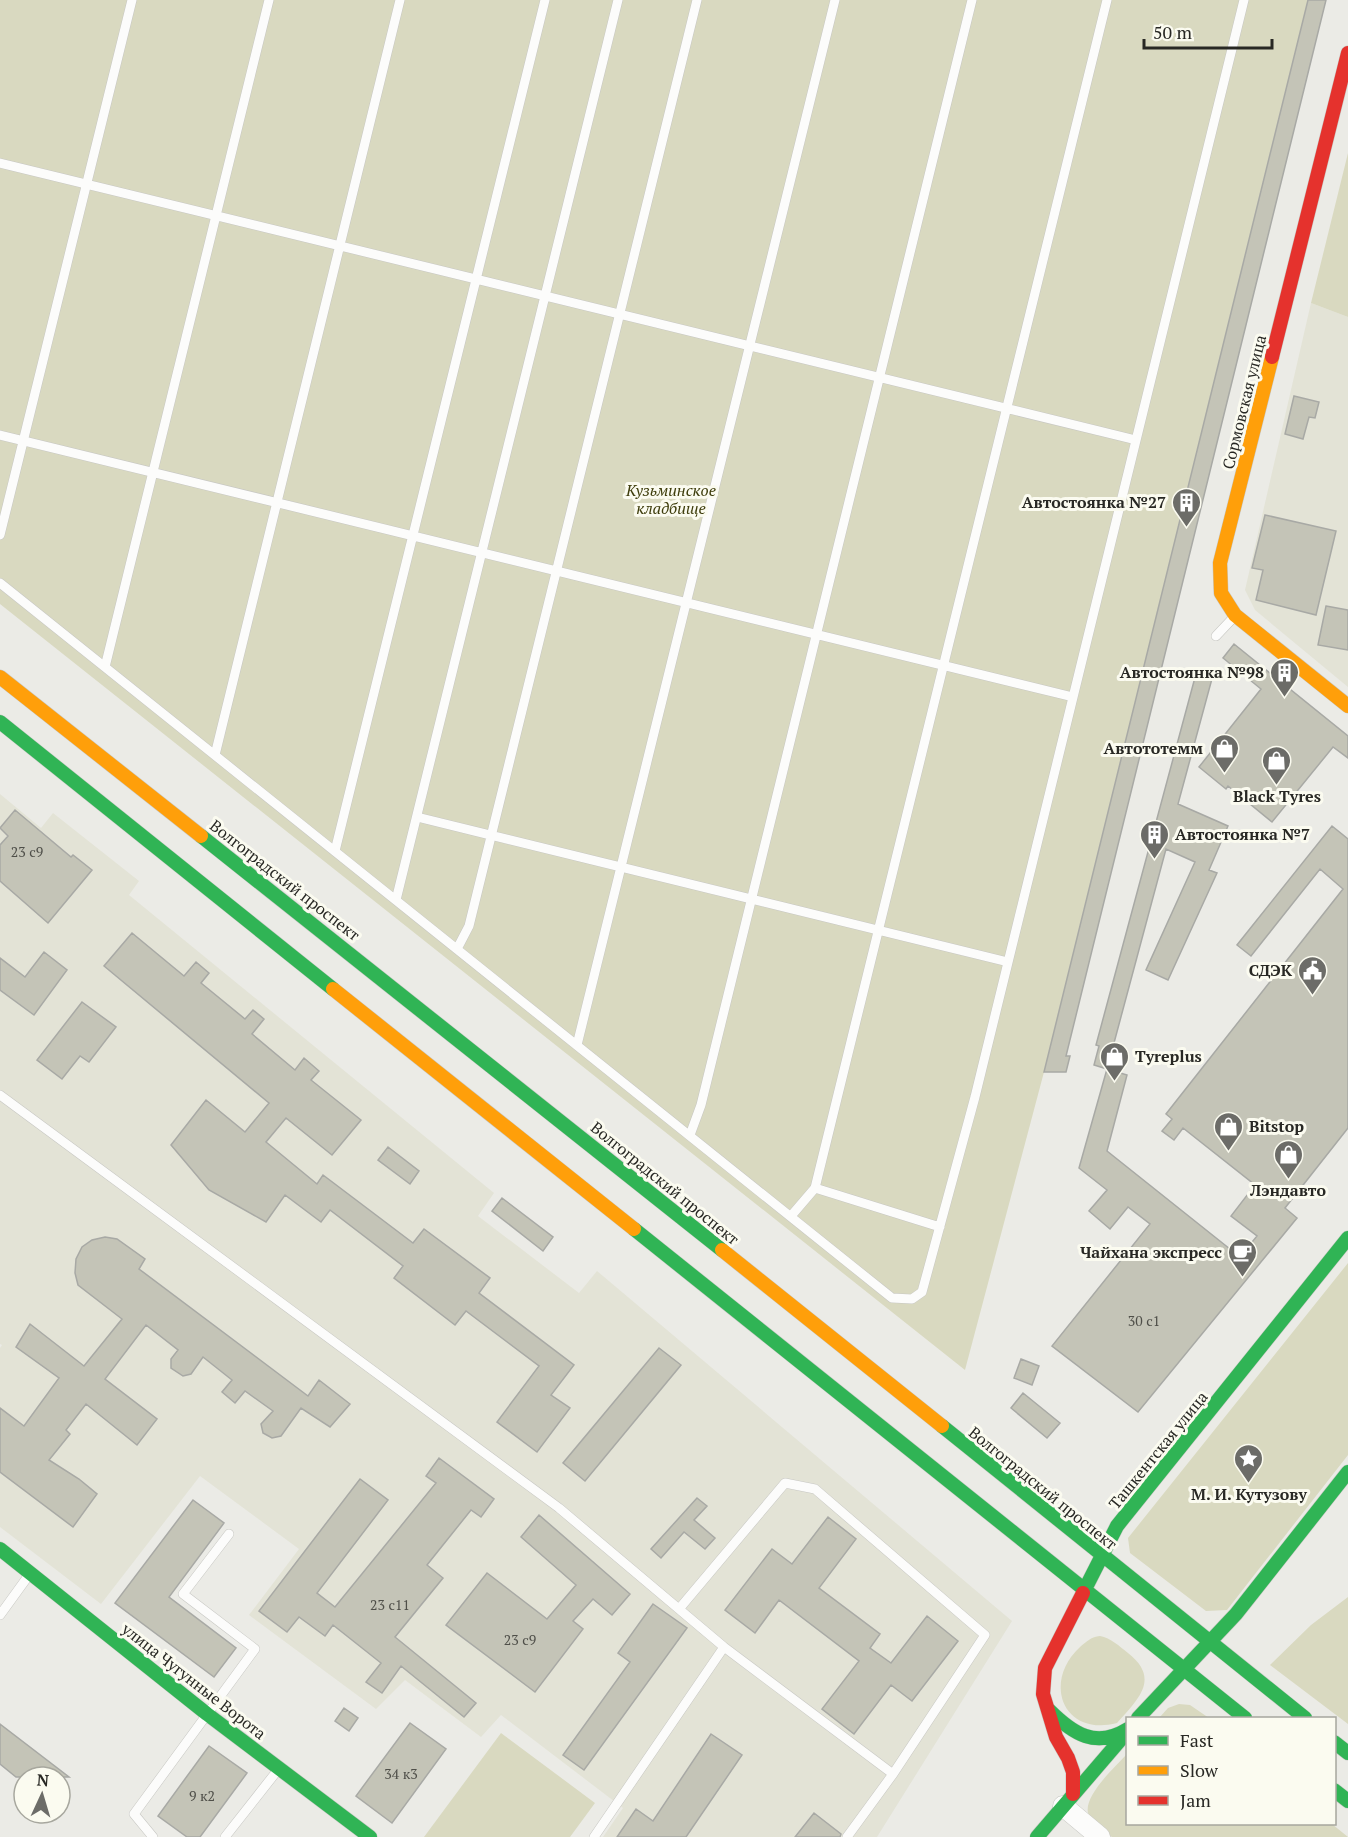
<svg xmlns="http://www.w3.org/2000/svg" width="1348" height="1837" font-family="'PT Serif',serif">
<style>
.built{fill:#e3e3d6}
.green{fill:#d9d9c0}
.building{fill:#c4c4b7;stroke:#a8a9a5;stroke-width:1.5}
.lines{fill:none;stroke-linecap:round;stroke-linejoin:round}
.lane-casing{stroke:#c7c7c3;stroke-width:10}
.street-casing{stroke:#c7c7c3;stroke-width:21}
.fast-casing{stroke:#c7c7c3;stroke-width:15}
.slow-casing{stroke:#c7c7c3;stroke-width:15}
.jam-casing{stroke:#c7c7c3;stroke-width:15}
.lane{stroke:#fcfcfb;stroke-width:9}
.street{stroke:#fcfcfb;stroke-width:20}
.fast{stroke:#30b455;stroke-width:14}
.slow{stroke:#ff9f0a;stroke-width:14}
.jam{stroke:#e5322d;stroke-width:14}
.labels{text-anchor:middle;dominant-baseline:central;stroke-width:6;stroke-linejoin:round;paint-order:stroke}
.number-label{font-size:14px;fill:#4f4f49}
.street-label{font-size:16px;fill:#282824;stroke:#fbfbf0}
.park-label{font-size:16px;font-style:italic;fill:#3e3d0c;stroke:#fbfbf0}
.poi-label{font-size:16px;font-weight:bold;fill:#282824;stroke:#fbfbf0;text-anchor:end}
</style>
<rect width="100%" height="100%" fill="#ebebe6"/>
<path class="built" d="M1311,303L1348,317V687L1255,610L1245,590Z
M0,794L41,828L53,813L139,881L129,895L494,1193L478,1216L579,1293L597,1271L1012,1621L877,1837H603L623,1808L501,1715L481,1737L405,1680L376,1709L249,1615L299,1549L200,1476L101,1604L0,1527V1348L2,1345L0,1344Z"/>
<path class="green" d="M0,0H1308L1044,1072L965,1370L0,604Z
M1348,153V317L1311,303Z
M1348,1263V1455L1227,1610L1206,1611L1130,1553L1128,1538Z
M1348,1597V1724L1270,1665L1311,1625Z
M1100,1636C1111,1638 1119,1646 1128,1653C1161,1679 1138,1699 1117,1723C1063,1737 1042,1682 1080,1647C1087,1641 1091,1637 1100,1636Z
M1179,1704L1190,1705L1209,1718H1159L1168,1708Z
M501,1733L595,1803L570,1837H424Z
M1127,1754L1128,1824H1332L1348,1837H1112C1104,1831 1091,1823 1088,1813C1084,1795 1116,1766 1127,1754Z"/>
<path class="building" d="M1308,0H1326L1066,1056H1070L1066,1072H1044Z
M1294,396L1319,402L1315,418L1309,417L1303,439L1285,434Z
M1265,515L1336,531L1316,615L1256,600L1263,570L1252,568Z
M1326,606L1348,610V650L1318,645Z
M1234,644L1348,736V758L1333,747L1272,822L1228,786L1226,789L1199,767L1261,689L1223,658Z
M1197,670L1213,675L1178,804L1228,826L1209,870L1217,873L1168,980L1146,970L1195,862L1166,849L1107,1069L1094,1065L1099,1046L1096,1045Z
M15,810L71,857L73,855L92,870L48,923L0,881V845L8,836L0,828Z
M1332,826L1348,839V1128L1285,1208L1297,1218L1138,1412L1052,1346L1150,1224L1128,1207L1110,1229L1089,1211L1107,1190L1079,1168L1107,1069L1127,1075L1107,1151L1240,1257L1257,1236L1231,1216L1255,1185L1183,1128L1174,1140L1162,1131L1172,1119L1166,1114L1343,889L1320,869L1251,956L1237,945Z
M132,933L184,976L196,962L209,973L201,983L245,1019L253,1010L264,1019L252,1034L295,1070L304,1058L319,1071L311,1080L361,1120L332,1155L286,1118L266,1142L317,1184L323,1175L413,1243L424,1229L490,1278L479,1293L574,1365L551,1395L570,1408L537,1452L497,1422L539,1366L466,1311L455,1325L394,1278L403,1266L330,1210L321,1222L285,1195L266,1222L209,1190L171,1145L206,1100L245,1132L269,1103L104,966Z
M44,952L67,970L34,1015L0,990V958L25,977Z
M82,1002L116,1027L89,1062L80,1056L62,1079L37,1060Z
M388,1147L419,1171L410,1184L378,1160Z
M502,1198L553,1237L543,1251L492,1211Z
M105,1237L117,1239L145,1259L139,1269L308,1396L319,1380L350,1404L330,1427L301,1408L281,1436L272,1438L263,1433L261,1424L273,1411L245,1391L235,1403L222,1392L232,1380L203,1357L191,1374L183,1376L171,1368V1359L178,1350L146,1325L105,1379L157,1419L137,1445L86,1404L66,1430L70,1434L49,1460L79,1479L97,1494L73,1527L0,1472V1408L24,1426L59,1378L16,1347L30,1324L84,1366L122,1319L78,1285L75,1273L76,1259L82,1247L92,1240Z
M659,1348L681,1365L585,1481L563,1463Z
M1021,1359L1039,1366L1032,1385L1014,1378Z
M1023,1393L1060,1423L1047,1438L1011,1408Z
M439,1458L494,1499L481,1517L471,1510L427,1565L443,1578L395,1637L476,1703L464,1717L401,1666L382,1693L366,1682L381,1663L333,1625L325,1636L299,1617L287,1632L259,1611L360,1479L388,1500L317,1593L335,1607L436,1483L426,1476Z
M697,1498L707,1506L694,1520L715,1538L705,1549L684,1532L661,1558L651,1549Z
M193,1500L224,1523L169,1597L236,1648L214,1677L115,1603Z
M539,1515L630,1594L612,1615L593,1599L573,1621L583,1629L535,1692L446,1625L487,1573L547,1619L576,1585L521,1537Z
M828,1517L856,1539L819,1588L880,1634L870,1648L891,1663L927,1616L958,1641L912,1701L891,1685L854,1734L822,1709L859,1661L779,1600L755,1633L725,1610L772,1549L792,1564Z
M653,1604L687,1628L584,1770L563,1755L630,1662L618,1653Z
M344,1708L358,1718L349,1731L335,1721Z
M410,1723L446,1749L392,1823L356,1796Z
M0,1724L69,1777H16L0,1764Z
M711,1734L742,1755L686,1837H617L636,1809L653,1821Z
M209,1746L247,1773L200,1837H187L158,1816Z
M814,1813L841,1834L840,1837H795Z"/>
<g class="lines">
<defs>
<path id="lane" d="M0,163L1136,440
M0,435L1073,697
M0,535L132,0
M0,583L892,1298L912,1299L922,1292L975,1097L1244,0
M1216,636L1233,618
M105,667L269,0
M215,755L400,0
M417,817L1008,962
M335,851L545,0
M396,900L618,0
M457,949L469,926L697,0
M577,1045L835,0
M0,1095L559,1508L724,1647L893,1774
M690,1135L701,1105L972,0
M815,1188L940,1227
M791,1216L815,1188L1107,0
M679,1609L785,1483L815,1489L985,1635L893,1774L847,1837
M0,1615L29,1575
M153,1837L134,1814L255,1649L183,1594L229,1534
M225,1837L277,1771
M594,1837L724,1647"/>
<path id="street" d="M1063,1806L1100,1837"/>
<path id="fast" d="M0,722L333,989
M201,836L722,1250
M634,1229L1245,1718
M942,1426L1305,1718
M0,1549L207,1714L370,1837
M1083,1593L1117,1526L1348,1238
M1049,1710C1073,1734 1096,1749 1128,1729
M1138,1718L1236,1614L1348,1472
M1334,1742L1348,1753
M1334,1790L1348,1801
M1037,1837L1128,1731"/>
<path id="slow" d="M1272,357L1220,563L1221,593L1235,615L1348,706
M0,677L201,836
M333,989L634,1229
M722,1250L942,1426"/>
<path id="jam" d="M1272,357L1348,53
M1073,1794V1772L1068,1758L1056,1737L1043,1694L1045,1668L1083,1593"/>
</defs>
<use href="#lane" class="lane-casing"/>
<use href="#street" class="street-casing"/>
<use href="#fast" class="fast-casing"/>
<use href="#slow" class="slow-casing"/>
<use href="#jam" class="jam-casing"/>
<use href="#lane" class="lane"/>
<use href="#street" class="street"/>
<use href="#fast" class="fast"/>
<use href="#slow" class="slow"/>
<use href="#jam" class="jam"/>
</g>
<defs>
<symbol id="building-pin" viewBox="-11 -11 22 30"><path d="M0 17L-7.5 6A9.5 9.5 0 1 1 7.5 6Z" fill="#6c6c68" stroke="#fbfbf0"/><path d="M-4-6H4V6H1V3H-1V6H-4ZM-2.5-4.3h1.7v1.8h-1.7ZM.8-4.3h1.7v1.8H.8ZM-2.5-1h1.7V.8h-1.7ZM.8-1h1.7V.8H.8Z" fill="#fff"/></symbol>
<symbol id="shop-pin" viewBox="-11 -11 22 30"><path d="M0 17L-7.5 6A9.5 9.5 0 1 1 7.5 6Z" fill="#6c6c68" stroke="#fbfbf0"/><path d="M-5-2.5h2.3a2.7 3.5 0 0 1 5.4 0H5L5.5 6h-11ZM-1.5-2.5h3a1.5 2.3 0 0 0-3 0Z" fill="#fff"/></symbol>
<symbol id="civic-pin" viewBox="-11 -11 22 30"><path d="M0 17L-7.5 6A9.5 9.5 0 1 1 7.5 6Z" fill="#6c6c68" stroke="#fbfbf0"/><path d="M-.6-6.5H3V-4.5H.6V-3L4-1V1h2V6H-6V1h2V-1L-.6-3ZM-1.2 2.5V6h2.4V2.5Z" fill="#fff"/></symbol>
<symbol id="cafe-pin" viewBox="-11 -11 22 30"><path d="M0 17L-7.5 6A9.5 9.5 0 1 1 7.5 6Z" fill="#6c6c68" stroke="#fbfbf0"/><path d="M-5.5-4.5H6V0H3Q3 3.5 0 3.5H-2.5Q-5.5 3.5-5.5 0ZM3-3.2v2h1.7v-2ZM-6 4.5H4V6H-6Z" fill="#fff"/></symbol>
<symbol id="sight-pin" viewBox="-11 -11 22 30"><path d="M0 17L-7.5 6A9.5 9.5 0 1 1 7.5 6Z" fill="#6c6c68" stroke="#fbfbf0"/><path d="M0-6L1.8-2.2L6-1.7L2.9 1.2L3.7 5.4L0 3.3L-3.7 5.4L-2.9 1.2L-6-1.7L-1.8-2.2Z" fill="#fff"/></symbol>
</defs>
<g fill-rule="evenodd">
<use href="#building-pin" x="1170" y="486" width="33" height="45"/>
<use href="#building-pin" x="1268" y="656" width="33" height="45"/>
<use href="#shop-pin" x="1208" y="732" width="33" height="45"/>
<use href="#shop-pin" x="1260" y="744" width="33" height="45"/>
<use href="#building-pin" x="1138" y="818" width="33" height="45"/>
<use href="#civic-pin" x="1296" y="954" width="33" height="45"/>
<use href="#shop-pin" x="1098" y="1040" width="33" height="45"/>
<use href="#shop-pin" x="1212" y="1110" width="33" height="45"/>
<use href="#shop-pin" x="1272" y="1138" width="33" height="45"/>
<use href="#cafe-pin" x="1226" y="1236" width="33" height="45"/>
<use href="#sight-pin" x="1232" y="1442" width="33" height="45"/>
</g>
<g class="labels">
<g class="number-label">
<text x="27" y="851">23 с9</text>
<text x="1144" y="1320">30 с1</text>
<text x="390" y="1604">23 с11</text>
<text x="520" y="1639">23 с9</text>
<text x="401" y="1773">34 к3</text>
<text x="202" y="1795">9 к2</text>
</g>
<g class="street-label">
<text transform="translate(1244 402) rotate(-76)">Сормовская улица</text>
<text transform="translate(285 880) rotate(38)">Волгоградский проспект</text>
<text transform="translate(665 1183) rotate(39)">Волгоградский проспект</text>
<text transform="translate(1158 1450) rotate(-51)">Ташкентская улица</text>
<text transform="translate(1043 1488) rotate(39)">Волгоградский проспект</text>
<text transform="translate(194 1681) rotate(38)">улица Чугунные Ворота</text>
</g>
<g class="park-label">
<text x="671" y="490">Кузьминское<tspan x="671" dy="18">кладбище</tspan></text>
</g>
<g class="poi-label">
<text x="1166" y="502">Автостоянка №27</text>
<text x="1264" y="672">Автостоянка №98</text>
<text x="1203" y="748">Автототемм</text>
<text x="1277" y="796" text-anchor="middle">Black Tyres</text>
<text x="1175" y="834" text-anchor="start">Автостоянка №7</text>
<text x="1292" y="970">СДЭК</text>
<text x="1135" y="1056" text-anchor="start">Tyreplus</text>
<text x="1249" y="1126" text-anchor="start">Bitstop</text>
<text x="1288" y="1190" text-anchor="middle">Лэндавто</text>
<text x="1222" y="1252">Чайхана экспресс</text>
<text x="1249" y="1494" text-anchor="middle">М. И. Кутузову</text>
</g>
</g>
<rect x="1126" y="1717" width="210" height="108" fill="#fbfbf0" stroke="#a7a79e" stroke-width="1.5"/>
<rect x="1138" y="1736" width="30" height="9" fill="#30b455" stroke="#a7a79e" stroke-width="1.5"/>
<text x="1180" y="1747" font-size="18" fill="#282824">Fast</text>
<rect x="1138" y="1766" width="30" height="9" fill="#ff9f0a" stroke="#a7a79e" stroke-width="1.5"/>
<text x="1180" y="1777" font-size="18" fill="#282824">Slow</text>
<rect x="1138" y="1796" width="30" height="9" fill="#e5322d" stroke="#a7a79e" stroke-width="1.5"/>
<text x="1180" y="1807" font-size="18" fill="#282824">Jam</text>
<g transform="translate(42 1795) rotate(4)"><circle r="28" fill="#fbfbf0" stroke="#a7a79e" stroke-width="1.5"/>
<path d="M0-4.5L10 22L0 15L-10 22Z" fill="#6c6c68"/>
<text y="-9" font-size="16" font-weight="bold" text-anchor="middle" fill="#282824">N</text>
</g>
<path d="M1144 39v9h128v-9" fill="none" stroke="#282824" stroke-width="3"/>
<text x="1153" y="39" font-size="18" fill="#282824" stroke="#fbfbf0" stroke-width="4.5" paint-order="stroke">50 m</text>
</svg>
